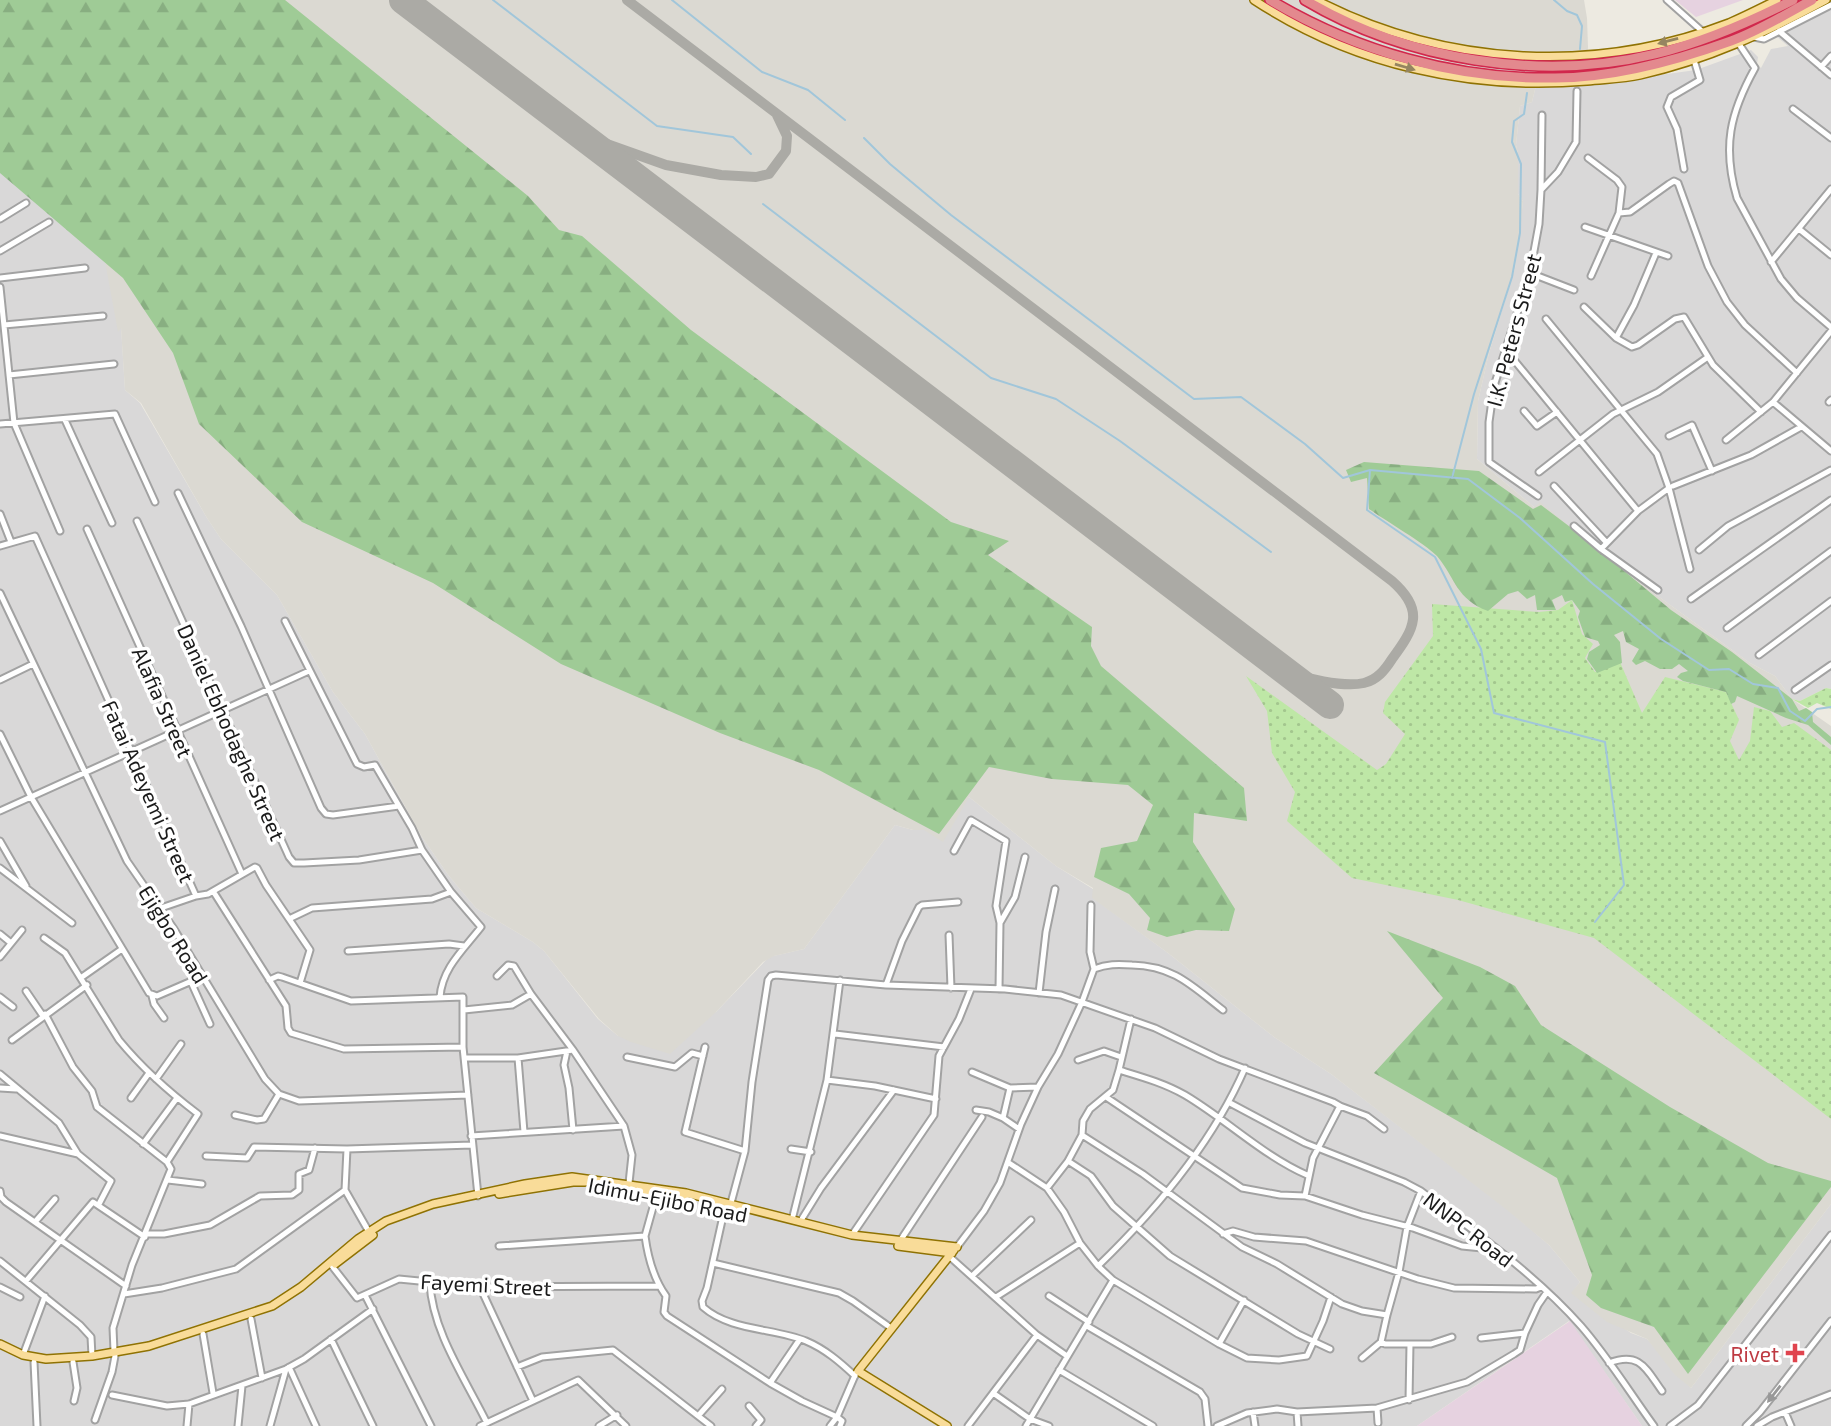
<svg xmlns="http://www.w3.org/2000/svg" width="1831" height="1426" font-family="'Exo 2',sans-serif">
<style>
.residential{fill:#d9d8d8}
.industrial{fill:#e6d2e0}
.airport{fill:#dbd9d2}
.grass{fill:url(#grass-dots)}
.forest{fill:url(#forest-firs)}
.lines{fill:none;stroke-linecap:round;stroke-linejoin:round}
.stream{stroke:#a1c6da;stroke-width:2}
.taxiway{stroke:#abaaa5;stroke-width:10}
.runway{stroke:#abaaa5;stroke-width:28}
.minor-casing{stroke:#a2a2a2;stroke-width:9}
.major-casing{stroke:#8f7203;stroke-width:10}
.highway-casing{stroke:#d1274c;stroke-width:12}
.minor{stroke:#fff;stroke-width:5}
.major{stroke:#f9dc99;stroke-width:7}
.highway{stroke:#e3898e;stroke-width:9}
.oneway{fill:#958560}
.oneway2{fill:#989898}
.health-dot{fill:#e0444e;stroke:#fff;stroke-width:2.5}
.labels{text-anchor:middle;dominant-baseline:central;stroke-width:7;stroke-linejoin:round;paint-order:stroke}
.street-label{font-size:21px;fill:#1b1b1b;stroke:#fff}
.health-label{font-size:21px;fill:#be3a42;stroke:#fff;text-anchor:end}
</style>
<defs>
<pattern id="grass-dots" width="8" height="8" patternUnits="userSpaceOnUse" patternTransform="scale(1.75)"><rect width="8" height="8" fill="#bee7a6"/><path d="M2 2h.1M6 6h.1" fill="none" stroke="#a3c68e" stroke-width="1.8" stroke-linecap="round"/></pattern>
<pattern id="forest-firs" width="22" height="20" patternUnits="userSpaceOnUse" patternTransform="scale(1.75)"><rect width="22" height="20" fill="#9fcb96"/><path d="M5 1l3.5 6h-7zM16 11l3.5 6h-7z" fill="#88ae81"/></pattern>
</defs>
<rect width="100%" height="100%" fill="#edeae1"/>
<path class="residential" d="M1831,7V689L1826,688L1800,701L1792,699L1775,676L1750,663L1629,575L1586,538L1534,507L1477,459L1478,401L1489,353L1515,268L1523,201L1518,194V153L1516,145L1520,106L1532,102L1537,81L1645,77L1696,70L1751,50L1758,57L1757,64L1761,68L1771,49L1788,46L1776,36Z
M0,170L104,256L121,326L125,390L140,403L207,518L221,539L277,595L333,692L365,734L422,837L449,876L476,908L533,942L544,951L598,1019L618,1036L716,1012L769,957L804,949L895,825L913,830H924L969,797L1056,866L1093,889V898L1168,953L1274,1037L1331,1074L1507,1209L1549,1245L1580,1282L1572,1293L1631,1333L1647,1339L1691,1388L1831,1204V1426H1642L1569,1321L1417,1426H0Z"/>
<path class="industrial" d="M1675,0H1743L1696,17Z
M1570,1321L1642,1426H1417Z"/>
<path class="airport" d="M0,0H1584L1587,18L1588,47L1585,79L1537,81L1532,102L1520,106L1516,145L1518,153V194L1523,201L1521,225L1515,268L1489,353L1478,401L1477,459L1534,507L1540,502L1629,575L1750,663L1775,676L1792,699L1831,726V1204L1691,1388L1675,1375L1647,1339L1607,1322L1571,1293L1580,1282L1549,1245L1507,1210L1331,1074L1274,1037L1168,953L1092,898L1093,888L1056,866L969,797L943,842L924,830H913L895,825L804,949L774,956L763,962L716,1012L670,1054L631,1042L618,1036L599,1019L544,951L533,942L476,908L449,876L422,837L365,734L333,692L277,595L221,539L207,518L141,403L125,390L121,328L118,332L104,256Z"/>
<path class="grass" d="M1572,600L1582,634L1593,644L1585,658L1595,672L1620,662L1642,713L1665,677L1726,692L1739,720L1730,741L1739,760L1750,741L1754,707L1770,711L1782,727L1794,723L1831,750V1119L1594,938L1458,900L1352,878L1287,821L1295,792L1272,753L1267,711L1246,676L1377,770L1386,764L1405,734L1383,713L1385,702L1433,636L1432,604L1539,612L1558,610Z
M1826,688L1831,689V709L1817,703L1808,708L1792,699L1800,701Z"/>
<path class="forest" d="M0,0H285L528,196L559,230L582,236L691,330L951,522L1009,541L988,555L1092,627L1091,646L1101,666L1244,788L1247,821L1194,813L1193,842L1235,909L1229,931L1196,930L1167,937L1147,930L1150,918L1129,894L1094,877L1101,848L1137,841L1153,805L1128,785L1052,779L989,767L939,834L819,770L720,733L561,664L433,583L302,522L199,424L173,353L123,278L0,173Z
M1364,462L1479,471L1533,509L1541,505L1586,539L1671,610L1732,652L1792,699L1799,711L1806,708L1812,712L1813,722L1831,737V745L1808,725L1786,718L1737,696L1735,702L1731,704L1726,692L1683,681L1677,677L1681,673L1688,671L1679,664L1672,669H1660L1645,661L1636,665L1632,661L1639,649L1626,642L1623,631L1614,635L1620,642L1622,663L1597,673L1587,659L1589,652L1600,645L1598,641L1585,637L1578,617L1580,611L1572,600L1565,602L1562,595L1552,600L1556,610H1537L1535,595L1527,599L1518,591L1508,594L1488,611C1456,599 1456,579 1437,556C1424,543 1386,521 1369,509L1367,478L1351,482L1346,470Z
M1387,931L1480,967L1515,986L1541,1025L1670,1107L1768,1163L1831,1181V1187L1688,1374L1654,1327L1601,1308L1586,1295L1592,1275L1557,1178L1374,1073L1443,998Z"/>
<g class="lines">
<path class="stream" d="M493,0L657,126L733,137L751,154
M672,0L762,72L808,90L845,120
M1554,0L1567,11L1577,15L1582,26L1580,49
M864,138L890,164L951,215L1194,399L1241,397L1305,444L1343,478L1370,470L1468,479L1520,518L1593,584L1661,639L1709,670L1729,669L1753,684L1778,688L1790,711L1805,721L1817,709L1831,707
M763,204L991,378L1056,399L1120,441L1271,552
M1370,470L1367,510L1435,557L1481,649L1494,713L1605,742L1624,885L1595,922
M1452,478L1474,394L1512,277L1520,233L1521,164L1512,142L1514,121L1524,114L1527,93"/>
<path class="taxiway" d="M627,0L1392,581C1425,610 1415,628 1392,659C1385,670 1377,680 1364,683C1343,688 1304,678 1283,671
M576,133L666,165L721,175L756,177L769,174L786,151L787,136L777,115"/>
<path class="runway" d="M403,0L1330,705"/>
<defs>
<path id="minor" d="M1667,0L1703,32
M1779,31L1831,75
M1754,37L1764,39L1831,5
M1739,44L1755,68C1730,113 1722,147 1737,198L1781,279L1797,298L1831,327
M1821,67L1831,56
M1793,109L1831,138
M1588,158L1617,180L1622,187L1619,213L1591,276
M1684,169L1677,129L1667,107L1671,97L1700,80L1694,60
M1541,190L1542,115
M1619,213L1630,212L1669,184L1674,181L1678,183L1708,266L1727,302L1745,325L1797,373
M0,219L26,203
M1585,227L1668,256
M1799,229L1831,255
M0,251L49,222
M1771,262L1831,189
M1530,273L1574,290
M0,278L85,268
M0,287L14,423L60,531
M1584,307L1616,338L1632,347L1638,345L1675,319L1684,317L1713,365L1761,412
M1546,319L1657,454L1669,488L1690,569
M4,325L103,316
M1831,331L1773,402L1831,451
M1616,338L1634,305L1656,253
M1505,349L1638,511
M9,375L114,364
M1829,402L1831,400
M1524,411L1537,426L1557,412
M65,420L112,523
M0,424L115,414L155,502
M1669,436L1692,425L1712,471
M1726,440L1773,402
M1539,472L1613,414L1658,392L1708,357
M1554,486L1606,542
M1673,486L1751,455L1801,427
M178,493L241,626L321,808L326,814L333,815L399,806L412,828L422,850L451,892L432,899L312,908L289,919
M1538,496L1489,462V422L1494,386L1530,273L1539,224L1541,190L1558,172L1576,142L1577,91
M0,514L11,542
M137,521L289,857L294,863H304L359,860L422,850
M1574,526L1601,549
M87,529L242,874
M0,546L35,536L196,896
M1699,550L1728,526L1831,470
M1658,590L1601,549L1638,511L1669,488
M0,593L127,861L174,929L265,1079L279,1094L299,1101L468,1095
M1691,599L1831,500
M285,621L357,764L364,767L375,765L399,806
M1727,628L1831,551
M1759,655L1831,601
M0,680L33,664
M1795,690L1831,665
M0,734L31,797L149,993L157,996L201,977
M0,811L309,671
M0,841L26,886
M954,851L971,820L1006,841L996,906L1000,923L999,989
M0,868L72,923
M213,891L286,1006L288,1028L291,1033L344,1049L463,1047
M158,909L196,896L208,894L255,867L257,868L266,885L310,950L300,983
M1000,923L1015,897L1025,857
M0,934L11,943
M949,935L951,988
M44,938L65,953L119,1040C142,1068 169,1092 198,1114L167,1162
M348,951L449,944L464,946
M0,957L22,930
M1094,969C1107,964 1117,964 1132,965C1174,966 1192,986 1223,1010
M497,976L508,965L514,966L531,994L573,1050L624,1126L632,1155L629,1183
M82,977L122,949
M269,980L278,976L282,977L351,1001L463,997V1047L478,1196
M191,982L210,1024
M886,985L902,941L919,907L922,905L958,902
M26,991L43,1016
M1039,993L1046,932L1055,889
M152,996L154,1004L164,1018
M0,997L13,1007
M440,997C442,968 464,949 481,927L451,892
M464,1010L512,1005L531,994
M45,1014L73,1067L92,1091L97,1107L167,1162L171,1169L132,1265L113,1328L114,1351
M1131,1019L1119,1070C1142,1077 1164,1083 1185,1095C1227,1120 1262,1155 1307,1175
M835,1034L944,1047
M12,1040L87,985
M705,1047L685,1132L745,1151
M567,1051L564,1065L569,1088L573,1130
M627,1057L675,1067L692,1053L703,1056
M465,1058H518L573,1050
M518,1058L524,1132
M1078,1060L1104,1051L1121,1057
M972,1072L1010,1088L1038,1087
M0,1074L59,1123L78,1154
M156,1079L181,1044
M827,1080L875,1086L936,1099
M0,1088L16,1089
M1010,1088L1003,1118L1019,1129
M1106,1097L1242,1188L1280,1195L1305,1196L1362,1215L1413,1228L1462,1246L1482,1248L1489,1244
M131,1098L149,1073
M1230,1103L1305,1143L1404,1182L1421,1191C1476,1233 1535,1274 1581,1326C1608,1357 1630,1393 1654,1426
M1340,1106L1367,1116L1384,1129
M976,1110L989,1112L1003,1118
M235,1115L257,1120L264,1119L279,1094
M1082,1135L1143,1174L1242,1247L1277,1264L1342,1304L1362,1311L1387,1315L1399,1272L1407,1227L1421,1191
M0,1136L78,1154L111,1181L99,1204
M471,1136L624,1126
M143,1144L177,1098
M347,1149L345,1190L369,1232
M791,1149L811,1152
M206,1156L247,1158L254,1147L347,1149L472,1145
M1068,1161L1082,1135L1083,1121L1090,1109L1113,1090L1119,1070
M1009,1163L1047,1188L1064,1212L1080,1243L1098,1266L1113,1280L1026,1426
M168,1180L202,1184
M1047,1188L1068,1161L1091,1176L1113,1206L1170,1256L1298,1334L1330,1349
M0,1191L1,1197L6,1202L126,1286
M731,1203L745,1151L752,1082L768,980L771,976L776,975L886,985L1005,989L1061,995L1155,1028L1219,1059L1333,1102L1340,1106L1313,1158L1305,1196
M725,1207L707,1288L702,1301L703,1307C730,1331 774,1328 806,1341C825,1349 840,1362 855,1376
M792,1220L827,1080L840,980
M35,1222L55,1199
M800,1222L821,1188L894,1090
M146,1234H164L210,1225L260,1196L292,1195L299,1190V1174L309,1170L315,1148
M1223,1234L1233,1231L1254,1237L1306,1241L1418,1279L1454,1288L1536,1289L1541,1287
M852,1235L934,1115L939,1056L959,1019L971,989
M645,1236L657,1193
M900,1241L982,1117
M499,1246L645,1236C648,1258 653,1278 666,1296L664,1312L667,1316L770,1383L802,1401L837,1417L842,1421L840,1426
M957,1247L984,1211L1000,1183L1021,1124L1038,1087L1058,1054L1082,1002L1094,969L1090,952L1091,905
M950,1257L1037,1335L1067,1356
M0,1261L80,1325L91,1337L92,1356
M713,1263L839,1293L853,1301L891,1328
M332,1266L357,1298L399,1279L480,1287L659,1286
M1098,1266C1157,1209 1212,1144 1245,1068
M972,1276L1031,1220
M1113,1280L1219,1344L1247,1358L1279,1360L1307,1356L1323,1321L1331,1297
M26,1281L93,1202L145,1237
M430,1283C432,1331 466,1380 487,1423
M0,1287L20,1297
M480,1287L533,1401
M124,1294L162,1288L236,1269L345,1190
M365,1295L431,1426
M1049,1296L1089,1322
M996,1297L1080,1243
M1387,1315L1381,1342L1385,1344H1431L1452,1337
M251,1319L262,1378
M1087,1326L1200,1392L1205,1399L1208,1426
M203,1334L213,1393
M1481,1338L1525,1333L1538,1305L1547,1292
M331,1339L373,1426
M1219,1344L1244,1300
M23,1355L45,1296
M1362,1358L1381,1342
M34,1362L37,1426
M73,1362L77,1388L74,1401
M1609,1363C1640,1351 1646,1369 1662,1391
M289,1367L316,1426
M517,1367L542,1357L613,1350L711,1426
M1059,1370L1153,1426
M770,1383L800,1339
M993,1393L1030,1419L1049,1426
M112,1395L167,1406L189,1404L286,1369L304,1359L373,1309
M1409,1400L1410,1344
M749,1406L761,1420L756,1426
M1377,1408L1378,1423
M1253,1412L1255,1426
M1297,1412L1298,1426
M1785,1412L1791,1426
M698,1416L722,1389
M95,1420L112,1372L115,1356
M187,1426L189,1404
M238,1426L242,1386
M270,1426L286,1369
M480,1426L578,1380L626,1426
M599,1426L617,1415
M830,1426L837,1417L856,1373
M968,1426L1037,1335
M1217,1426L1247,1413L1277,1409L1297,1412L1377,1408L1467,1382L1514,1354L1520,1350L1525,1333
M1670,1426L1698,1405L1831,1235
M1746,1426L1760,1412L1831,1321
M1757,1426L1772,1417L1831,1394"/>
<path id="major" d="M1254,0C1353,65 1470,91 1587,81C1605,79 1623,79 1640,75C1707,60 1767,32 1826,0
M1316,0C1444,66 1594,75 1729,23C1745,16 1761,8 1777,0
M628,1188L685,1197
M499,1194L573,1182H585
M898,1246L952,1253
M335,1264L373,1235
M0,1344L23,1355L46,1359L92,1356L149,1346L272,1306L301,1287L358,1239L386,1221L433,1204L525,1184L572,1177L686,1193L852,1235L957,1247
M947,1426L858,1371L954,1250"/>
<path id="highway" d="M1270,0C1355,51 1456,80 1555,78C1614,78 1675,61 1731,41C1759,31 1786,14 1812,0
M1305,0C1406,60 1541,82 1655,54C1704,42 1748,23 1793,0"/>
</defs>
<use href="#minor" class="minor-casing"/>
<use href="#major" class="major-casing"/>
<use href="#highway" class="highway-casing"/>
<use href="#minor" class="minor"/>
<use href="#major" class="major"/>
<use href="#highway" class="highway"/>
</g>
<defs><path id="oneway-solid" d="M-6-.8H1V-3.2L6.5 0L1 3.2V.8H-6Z" transform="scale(1.75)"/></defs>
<g class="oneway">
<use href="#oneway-solid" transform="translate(1668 41) rotate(165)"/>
<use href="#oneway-solid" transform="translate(1405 67) rotate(16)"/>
</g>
<use class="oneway2" href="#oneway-solid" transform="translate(1774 1394) rotate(128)"/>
<path class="health-dot" d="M1791.5 1342.5h7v7h7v7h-7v7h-7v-7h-7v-7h7z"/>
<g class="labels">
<g class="street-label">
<text transform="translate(1513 330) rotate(-75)">I.K. Peters Street</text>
<text transform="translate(163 702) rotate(66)">Alafia Street</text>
<text transform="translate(232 732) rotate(66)">Daniel Ebhodaghe Street</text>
<text transform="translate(149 791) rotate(66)">Fatai Adeyemi Street</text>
<text transform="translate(174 934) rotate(58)">Ejigbo Road</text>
<text transform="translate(668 1199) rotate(11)">Idimu-Ejibo Road</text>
<text transform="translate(1469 1229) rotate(38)">NNPC Road</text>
<text transform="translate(486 1284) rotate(3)">Fayemi Street</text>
</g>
<g class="health-label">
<text x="1779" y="1353">Rivet</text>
</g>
</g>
</svg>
